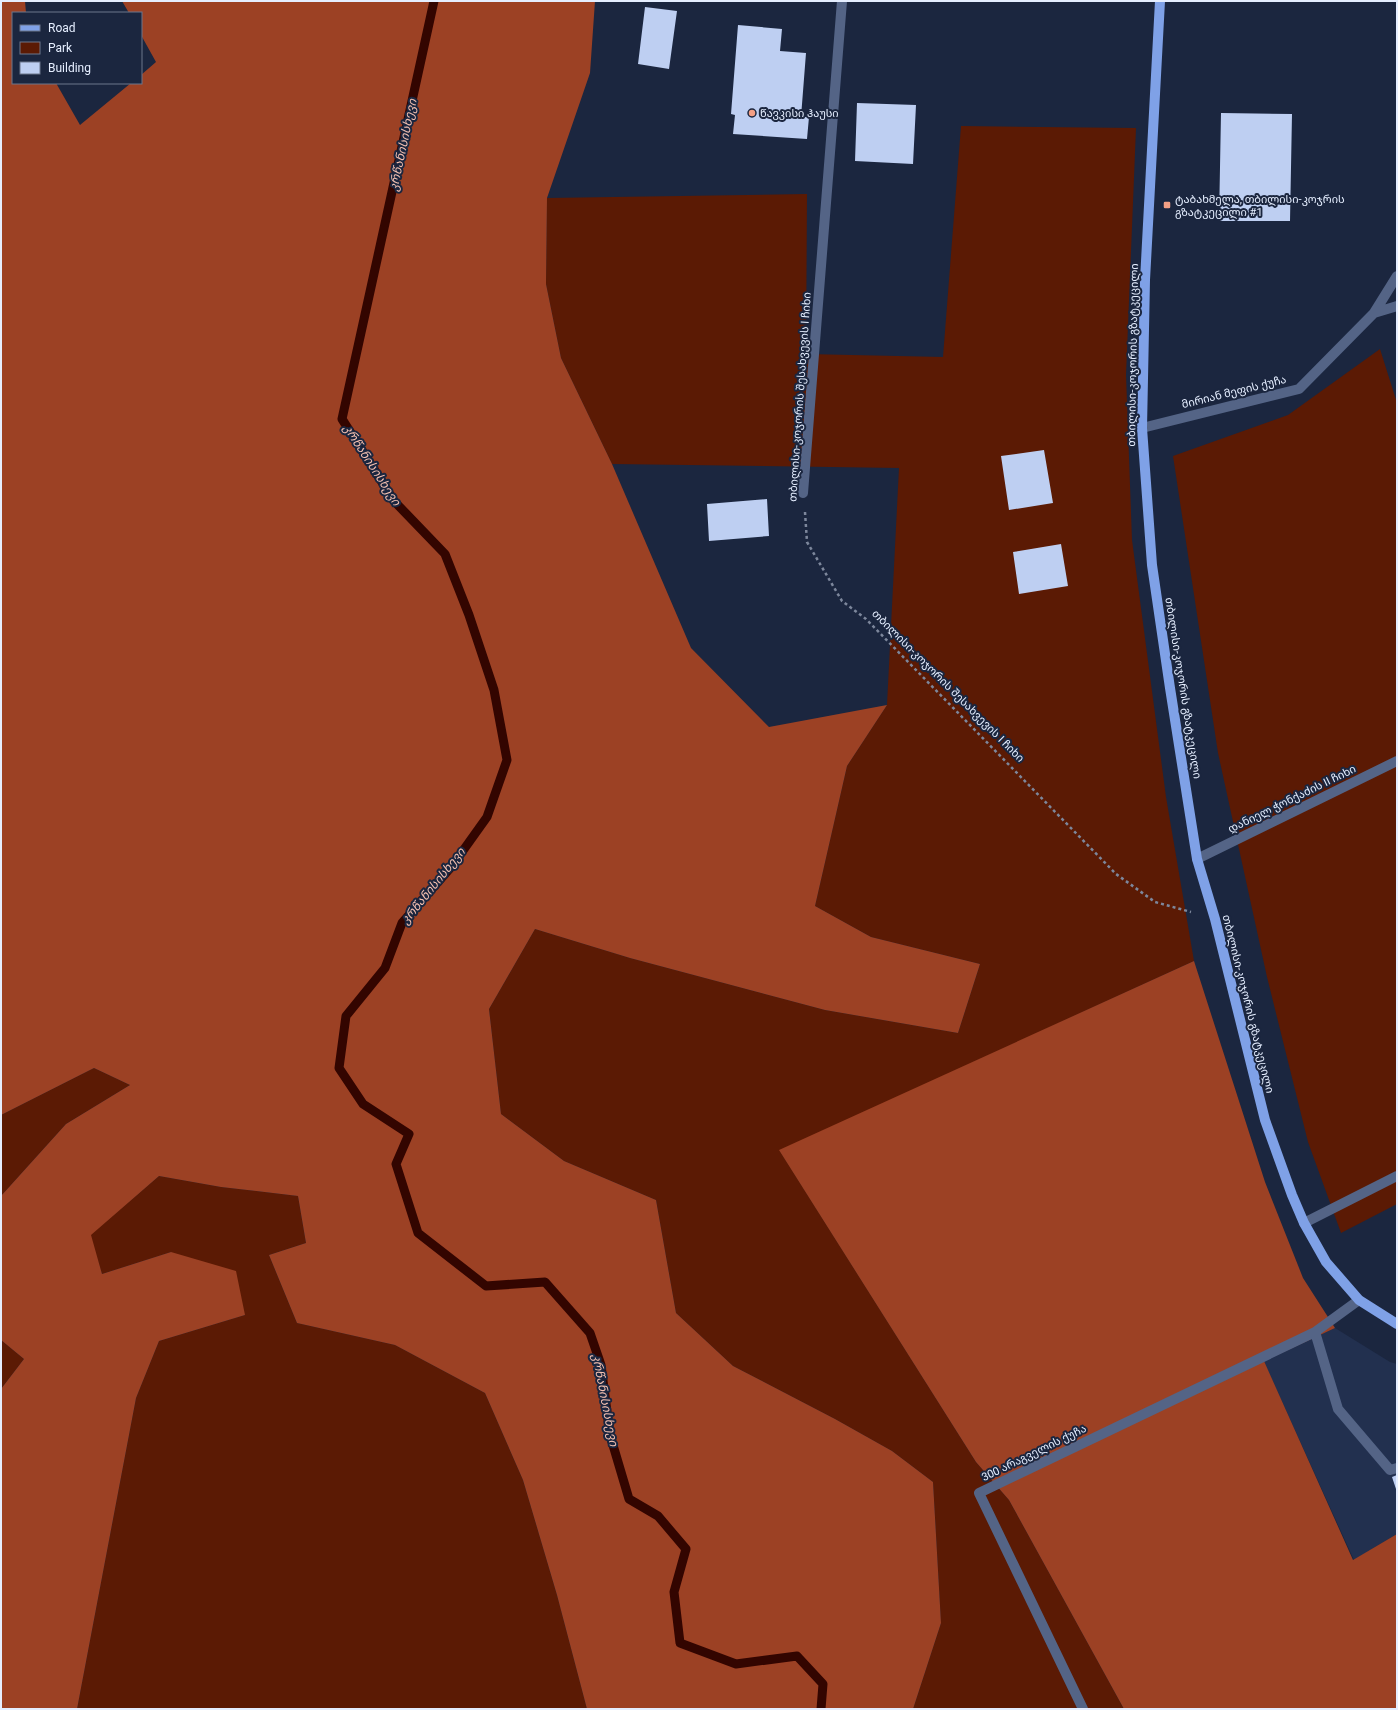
<svg xmlns="http://www.w3.org/2000/svg" width="1398" height="1710" font-family="Roboto,'Noto Sans Georgian',sans-serif">
<style>
.built{fill:#22304f}
.green{fill:#5b1a04}
.forest{fill:#9c4124}
.lines{fill:none;stroke-linecap:round;stroke-linejoin:round}
.stream{stroke:#330500;stroke-width:9}
.building{fill:#becff2}
.path{stroke:#7d879c;stroke-width:2.5;stroke-dasharray:3 3;stroke-linecap:butt}
.minor{stroke:#546486;stroke-width:10}
.major{stroke:#7fa1e7;stroke-width:10}
.poi-dot{fill:#f39f85;stroke:#1b263f;stroke-width:1.5}
.labels{text-anchor:middle;dominant-baseline:central;stroke-width:4;stroke-linejoin:round;paint-order:stroke}
.poi-label{font-size:11px;fill:#e5eeff;stroke:#1b263f;text-anchor:start}
.street-label{font-size:11px;fill:#e5eeff;stroke:#1b263f}
.water-label{font-size:12px;font-style:italic;fill:#f6c2b2;stroke:#1b263f}
</style>
<rect width="100%" height="100%" fill="#1b263f"/>
<path class="built" d="M1335,1328L1390,1362L1397,1364V1534L1354,1560L1263,1360Z"/>
<path class="green" d="M961,126L1136,128L1126,375L1132,540L1166,797L1194,961L780,1151L976,1462L1009,1500L1124,1709H913L941,1623L933,1482L892,1451L835,1419L733,1366L676,1313L656,1200L564,1161L501,1114L489,1009L535,929L630,958L825,1010L958,1033L980,964L871,937L815,906L847,766L887,705L899,468L612,464L561,358L546,284L547,198L807,194L806,354L943,357Z
M1380,349L1397,403V1204L1341,1233L1308,1142L1267,977L1218,753L1173,456L1288,415Z
M94,1068L130,1085L66,1124L1,1196V1115Z
M159,1176L221,1187L298,1196L306,1243L269,1255L297,1323L395,1345L485,1393L523,1480L557,1595L587,1709H77L136,1398L159,1341L245,1315L171,1252L102,1274L90,1235Z
M1,1340L24,1359L1,1389Z"/>
<path class="forest" d="M1,1H25L26,13H13V83H56L80,125L131,83H141V75L156,62L141,35V13H129L122,1H595L590,73L547,198L546,284L561,358L612,464L691,648L769,727L887,705L847,766L815,906L871,937L980,964L958,1033L825,1010L630,958L535,929L489,1009L501,1114L564,1161L656,1200L676,1313L733,1366L835,1419L892,1451L933,1482L941,1623L913,1709H587L557,1595L523,1480L485,1393L395,1345L297,1323L269,1255L306,1243L298,1196L221,1187L159,1176L91,1235L102,1274L171,1252L236,1271L245,1315L159,1341L136,1398L77,1709H1V1389L24,1359L1,1340V1196L66,1124L130,1085L94,1068L1,1115Z
M1194,961L1265,1182L1303,1278L1335,1328L1264,1361L1353,1560L1397,1534V1709H1124L1009,1500L976,1462L779,1150Z"/>
<g class="lines">
<path class="stream" d="M434,1L342,419L394,501L445,554L469,615L494,690L507,760L487,817L452,866L402,923L385,968L346,1016L339,1068L363,1104L409,1134L396,1164L418,1233L486,1286L545,1282L590,1333L601,1365L610,1435L629,1499L658,1516L686,1549L674,1592L680,1643L736,1664L797,1656L823,1684L821,1709"/>
</g>
<path class="building" d="M645,7L677,11L669,69L638,64Z
M738,25L782,29L780,51L806,53L801,117H809L807,139L733,134L735,115L731,114Z
M857,103L916,105L913,164L855,161Z
M1221,113L1292,114L1290,221H1219Z
M1044,450L1053,503L1009,510L1001,456Z
M767,499L769,536L709,541L707,504Z
M1061,544L1068,586L1019,594L1013,552Z
M1397,1475V1492L1392,1477Z"/>
<g class="lines">
<path class="path" d="M805,512L807,542L842,601L866,619L1116,874L1155,902L1191,912"/>
<path class="minor" d="M1374,313L1397,276
M1142,428L1299,389L1374,313L1397,306
M803,493L842,1
M1197,859L1397,761
M1304,1223L1397,1176
M1359,1300L1315,1332L1338,1409L1390,1470L1397,1468
M1083,1709L979,1493L1315,1332"/>
<path class="major" d="M1160,1L1145,280L1142,428L1152,565L1170,688L1197,859L1215,919L1265,1120L1292,1195L1304,1223L1326,1262L1359,1300L1397,1324"/>
</g>
<g class="poi-dot">
<circle cx="752" cy="113" r="4"/>
<rect x="1163" y="201" width="8" height="8" rx="2"/>
</g>
<g class="labels">
<g class="poi-label">
<text x="760" y="113">წავკისი ჰაუსი</text>
<text x="1175" y="199">ტაბახმელა, თბილისი-კოჯრის<tspan x="1175" dy="13">გზატკეცილი #1</tspan></text>
</g>
<g class="street-label">
<text transform="translate(1133 355) rotate(-89)">თბილისი-კოჯორის გზატკეცილი</text>
<text transform="translate(1234 392) rotate(-14)">მირიან მეფის ქუჩა</text>
<text transform="translate(800 397) rotate(-86)">თბილისი-კოჯორის შესახვევის I ჩიხი</text>
<text transform="translate(948 686) rotate(45)">თბილისი-კოჯორის შესახვევის I ჩიხი</text>
<text transform="translate(1183 688) rotate(81)">თბილისი-კოჯორის გზატკეცილი</text>
<text transform="translate(1292 799) rotate(-26)">დანიელ ჭონქაძის II ჩიხი</text>
<text transform="translate(1248 1004) rotate(76)">თბილისი-კოჯორის გზატკეცილი</text>
<text transform="translate(1034 1453) rotate(-26)">300 არაგველის ქუჩა</text>
</g>
<g class="water-label">
<text transform="translate(403 145) rotate(-78)">კრწანისისხევი</text>
<text transform="translate(372 465) rotate(57)">კრწანისისხევი</text>
<text transform="translate(433 886) rotate(-51)">კრწანისისხევი</text>
<text transform="translate(605 1400) rotate(79)">კრწანისისხევი</text>
</g>
</g>
<rect width="1398" height="1710" fill="none" stroke="#e5eeff" stroke-width="4"/>
<rect x="12" y="12" width="130" height="72" fill="#1b263f" stroke="#6c768c"/>
<rect x="20" y="25" width="20" height="6" fill="#7fa1e7" stroke="#6c768c"/>
<text x="48" y="32" font-size="12" fill="#e5eeff">Road</text>
<rect x="20" y="42" width="20" height="12" fill="#5b1a04" stroke="#6c768c"/>
<text x="48" y="52" font-size="12" fill="#e5eeff">Park</text>
<rect x="20" y="62" width="20" height="12" fill="#becff2" stroke="#6c768c"/>
<text x="48" y="72" font-size="12" fill="#e5eeff">Building</text>
</svg>
